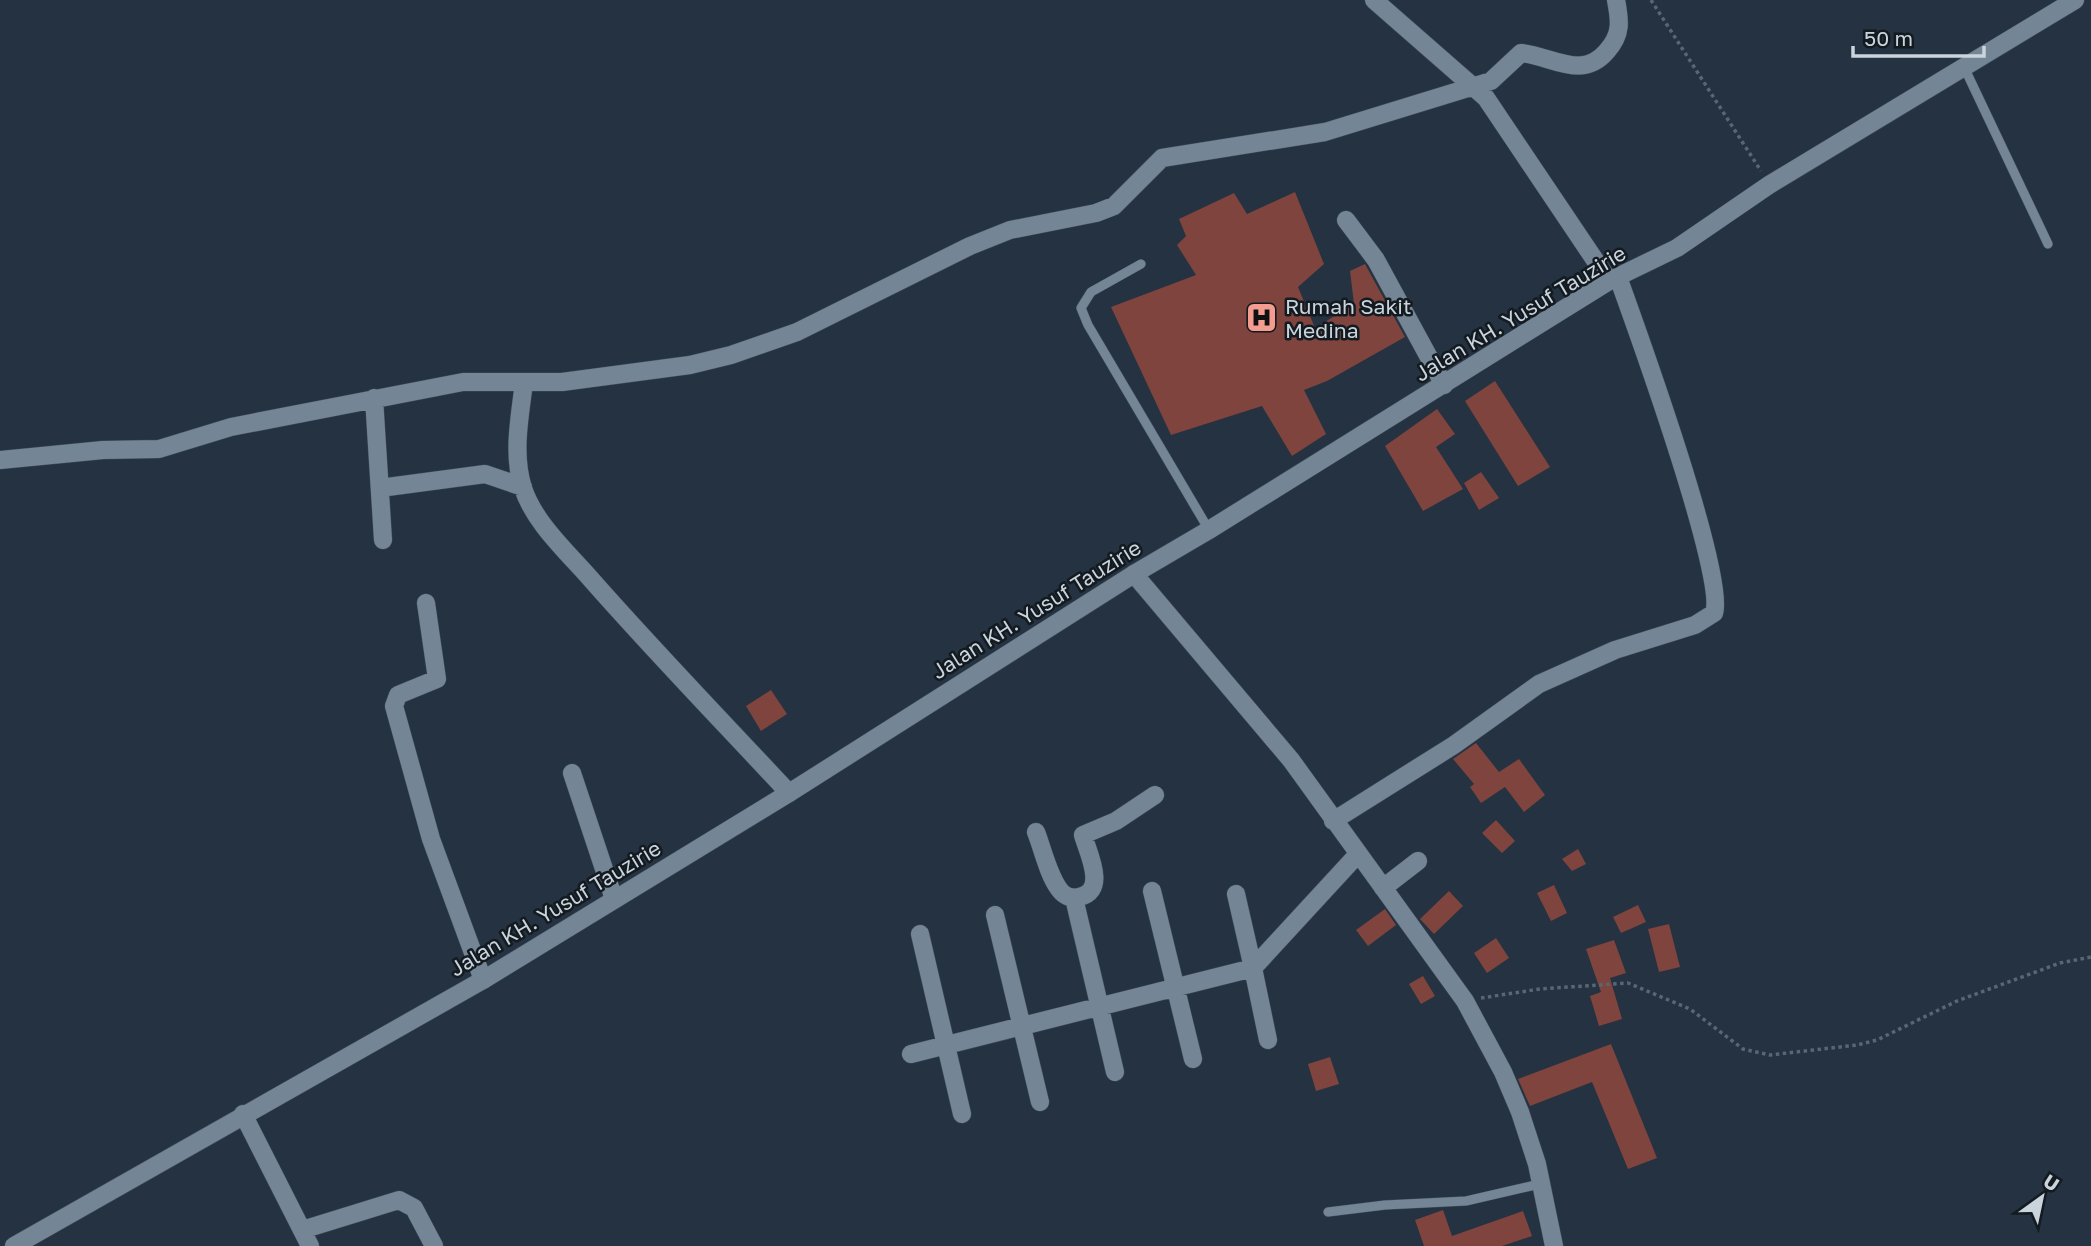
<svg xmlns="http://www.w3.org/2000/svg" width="2091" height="1246" font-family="'Golos Text',sans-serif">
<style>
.building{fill:#7f443d}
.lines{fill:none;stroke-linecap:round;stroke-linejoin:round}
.lane-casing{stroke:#414e5a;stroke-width:10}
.street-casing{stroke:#414e5a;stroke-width:19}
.secondary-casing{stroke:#414e5a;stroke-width:19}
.path{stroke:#596673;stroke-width:3.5;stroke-dasharray:3.5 3.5;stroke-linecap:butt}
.lane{stroke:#748596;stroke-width:9}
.street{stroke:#748596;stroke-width:18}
.secondary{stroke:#748596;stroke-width:18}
.labels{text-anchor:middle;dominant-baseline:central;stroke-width:5;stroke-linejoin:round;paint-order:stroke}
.poi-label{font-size:21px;fill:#cad4dd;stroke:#131a20;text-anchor:start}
.street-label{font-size:21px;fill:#cad4dd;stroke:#131a20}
</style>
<rect width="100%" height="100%" fill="#243241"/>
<path class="building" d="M1295,192L1324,264L1298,287L1315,328L1354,304L1350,271L1365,264L1405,337L1327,381L1304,390L1326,434L1292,456L1262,406L1171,435L1111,307L1196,275L1177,245L1186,236L1179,219L1234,193L1247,214Z
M1495,381L1550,467L1518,486L1465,401Z
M1437,409L1455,434L1436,447L1463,489L1423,511L1385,446Z
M1481,472L1499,498L1479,510L1464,483Z
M771,690L787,714L761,731L746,706Z
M1476,743L1499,772L1519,759L1545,795L1524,812L1505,787L1481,803L1470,787L1474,784L1453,759Z
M1496,820L1515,841L1502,853L1482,833Z
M1578,849L1586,864L1572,871L1562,859Z
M1554,885L1567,913L1551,921L1537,893Z
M1449,891L1463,906L1434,934L1420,919Z
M1638,905L1646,922L1621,933L1613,917Z
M1385,909L1396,925L1368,946L1356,930Z
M1669,924L1680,967L1659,972L1648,929Z
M1496,938L1509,958L1487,973L1474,953Z
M1614,940L1626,973L1610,978L1622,1019L1599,1026L1590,996L1601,992L1586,949Z
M1423,976L1435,996L1421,1004L1409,984Z
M1611,1044L1657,1158L1628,1169L1592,1082L1530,1106L1518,1079Z
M1330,1057L1339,1084L1316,1091L1308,1064Z
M1443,1210L1452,1236L1523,1211L1532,1236L1502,1246H1424L1415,1220Z"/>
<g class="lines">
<defs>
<path id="lane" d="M1964,67L2048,244
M1141,264L1091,292L1081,308L1088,325L1209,530
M1328,1212L1385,1205L1466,1201L1540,1184"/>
<path id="street" d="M1374,0L1486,98L1609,281
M1346,220L1376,260L1444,385
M524,382C520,417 512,453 523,488C534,522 566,551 589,577C654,651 722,721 789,793
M374,398L383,540
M0,460L103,450L159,449L231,427L463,382H562L690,365L731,355L797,332L970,246L1010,230L1096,213L1114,206L1162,158L1325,132L1491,81L1521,53C1552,56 1582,81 1607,51C1622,34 1620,21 1616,0
M380,488L485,474L523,487
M1134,574L1291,760L1465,1001L1503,1072L1520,1112L1537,1164L1554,1246
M426,603L437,679L398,695L394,706L431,839L483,980
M572,773L614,899
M1333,821L1454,745L1539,684L1615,650L1695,625L1714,613C1727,578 1636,327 1618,277
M1036,832C1043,850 1048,874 1059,889C1064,896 1071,899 1079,897C1108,891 1088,853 1083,835L1116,821L1155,795
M1383,888L1418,861
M1152,891L1193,1059
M1236,894L1253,968L1358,854
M1074,898L1115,1072
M995,915L1040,1102
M920,934L962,1114
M911,1054L1253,968L1268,1040
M243,1114L310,1246
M302,1230L399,1200L414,1208L434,1246"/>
<path id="secondary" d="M14,1246L483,980L789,793L1134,574L1209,530L1609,281L1677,248L1769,185L2075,0"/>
</defs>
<use href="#lane" class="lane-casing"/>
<use href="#street" class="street-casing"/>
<use href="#secondary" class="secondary-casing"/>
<path class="path" d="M1651,0L1761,171
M1481,998L1540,989L1628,983L1690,1009L1743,1049L1770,1055L1857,1045L1877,1040L1957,1001L2060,963L2091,957"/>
<use href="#lane" class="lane"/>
<use href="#street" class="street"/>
<use href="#secondary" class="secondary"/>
</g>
<defs>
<symbol id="hospital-square" viewBox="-11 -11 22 22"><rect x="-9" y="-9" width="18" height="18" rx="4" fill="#f59c91" stroke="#131a20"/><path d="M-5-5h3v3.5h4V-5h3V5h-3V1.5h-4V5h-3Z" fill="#111"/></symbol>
</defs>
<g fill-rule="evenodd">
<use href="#hospital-square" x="1244" y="300" width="35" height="35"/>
</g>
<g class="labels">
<g class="poi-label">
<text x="1285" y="306">Rumah Sakit<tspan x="1285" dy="24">Medina</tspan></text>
</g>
<g class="street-label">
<text transform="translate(1520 313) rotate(-31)">Jalan KH. Yusuf Tauzirie</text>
<text transform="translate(1036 609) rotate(-32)">Jalan KH. Yusuf Tauzirie</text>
<text transform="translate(555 908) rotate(-31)">Jalan KH. Yusuf Tauzirie</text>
</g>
</g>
<g transform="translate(2042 1197) rotate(33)" stroke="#131a20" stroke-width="5" paint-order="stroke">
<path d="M0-5L12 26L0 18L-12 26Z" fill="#cad4dd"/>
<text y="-10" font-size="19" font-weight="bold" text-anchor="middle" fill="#cad4dd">U</text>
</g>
<path d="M1853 46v10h131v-10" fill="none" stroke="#cad4dd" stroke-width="3.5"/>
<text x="1864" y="46" font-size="21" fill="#cad4dd" stroke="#131a20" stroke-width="5" paint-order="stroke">50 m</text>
</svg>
